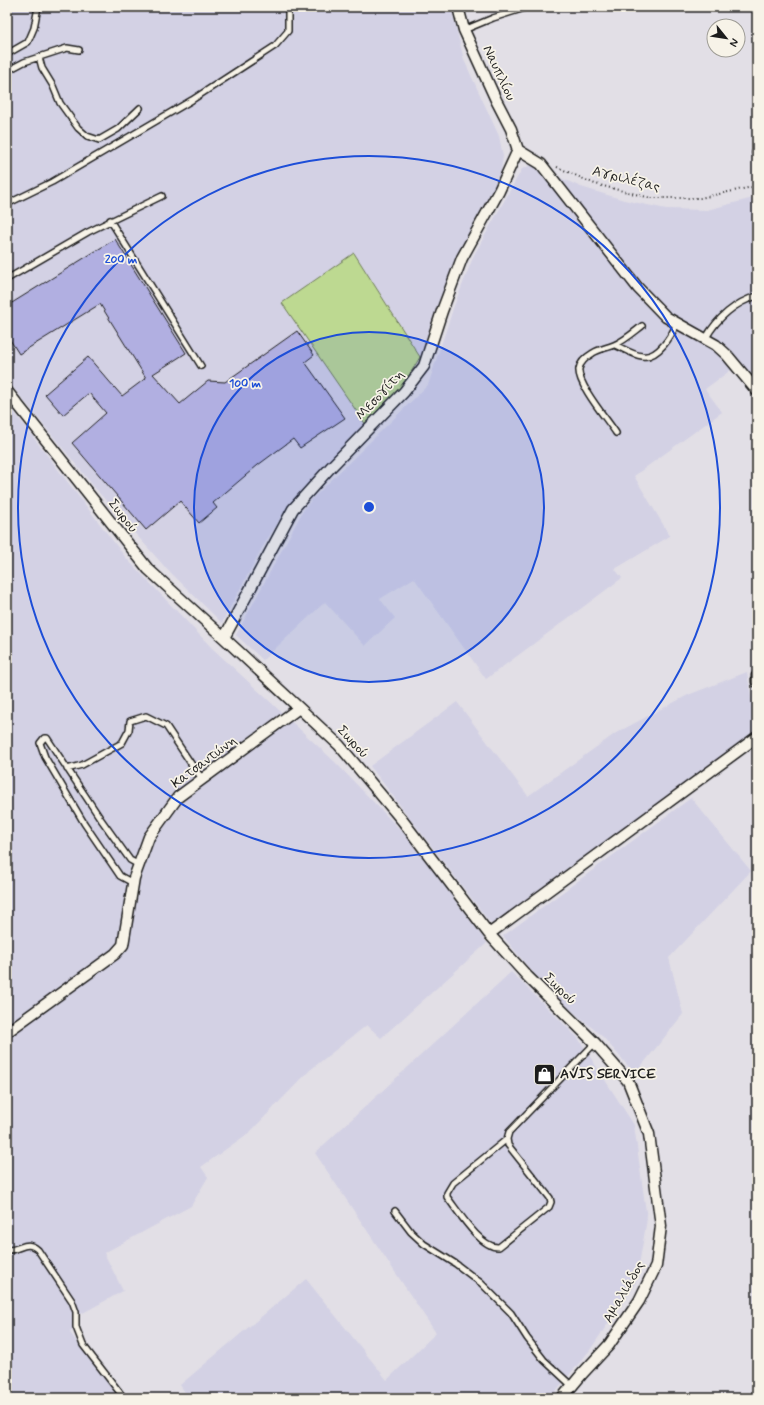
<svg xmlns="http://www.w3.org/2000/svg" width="764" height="1405" font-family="Mynerve,sans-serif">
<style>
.built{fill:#d3d1e4}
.green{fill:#bdd991;stroke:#6c7a56}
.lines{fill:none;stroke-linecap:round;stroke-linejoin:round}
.stream{stroke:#568689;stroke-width:3.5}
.building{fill:#b1afe1;stroke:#1c1c1c}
.lane-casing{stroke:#1c1c1c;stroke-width:8}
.street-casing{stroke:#1c1c1c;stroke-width:13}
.path{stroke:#1c1c1c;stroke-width:2;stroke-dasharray:1 3;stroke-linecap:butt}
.lane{stroke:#f7f3e8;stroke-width:5}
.street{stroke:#f7f3e8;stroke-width:10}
.ring{fill:none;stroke:#1d4ed8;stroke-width:2}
.labels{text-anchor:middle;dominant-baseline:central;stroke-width:3.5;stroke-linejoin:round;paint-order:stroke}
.street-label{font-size:14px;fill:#1c1c1c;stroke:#f7f3e8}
.poi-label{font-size:14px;font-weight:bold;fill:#1c1c1c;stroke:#f7f3e8;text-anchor:start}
.centre{fill:#1d4ed8;stroke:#f7f3e8;stroke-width:2}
.ring-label{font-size:12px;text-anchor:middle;font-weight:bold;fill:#1d4ed8;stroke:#f7f3e8;stroke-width:3.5;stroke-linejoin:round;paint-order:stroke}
</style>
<rect width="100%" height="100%" fill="#e2dfe6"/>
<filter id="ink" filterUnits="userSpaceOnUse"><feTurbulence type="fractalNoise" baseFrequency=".025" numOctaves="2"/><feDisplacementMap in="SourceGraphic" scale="8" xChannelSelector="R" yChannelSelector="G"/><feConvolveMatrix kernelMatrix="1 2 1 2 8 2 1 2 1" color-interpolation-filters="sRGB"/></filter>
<g filter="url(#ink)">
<path class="built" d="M7,7H451L464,60L499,136L503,156L500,177L488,201L460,249L420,357L354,253L366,425L318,474L283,514L262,548L222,623L165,567L100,494L7,380Z
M531,165L581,187L624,200L666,209L707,210L757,197V384L739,364L705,389L722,412L634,476L670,536L615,569L622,578L486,679L414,578L380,599L395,618L365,646L325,602L263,660L236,635L304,509L313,498L428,385L454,306L474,255L522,169Z
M7,403L126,558L212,648L335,762L409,839L487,943L381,1038L367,1025L310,1070L250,1132L201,1167L208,1177L191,1206L104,1253L123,1291L81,1314L70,1333L122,1398H7Z
M747,672L757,732L492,925L370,766L457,702L528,796L616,733L688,695Z
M691,798L751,871L669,958L683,1014L635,1074L603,1037L563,1003L529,968L503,936Z
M511,972L578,1038L634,1125L647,1219L636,1282L590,1350L550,1398H189L180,1385L306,1279L387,1380L436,1333L315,1153Z"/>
<path class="green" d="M354,253L420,357L404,384L366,425L282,303Z"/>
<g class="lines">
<path class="stream" d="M757,991L754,1000L757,1008"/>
</g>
<path class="building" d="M115,239L186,353L153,374L180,404L208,381L225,382L297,331L314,355L305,362L345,418L300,448L293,439L258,465L213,503L217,508L199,523L180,501L146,530L72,443L106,413L89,393L63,415L45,394L88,357L122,396L146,378L100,304L19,354L7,335V306Z"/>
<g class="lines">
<defs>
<path id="lane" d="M464,30L493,18L528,7
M7,54L28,42L34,28L38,7
M39,57L42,68L53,86L60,103L78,128L87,136L99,140L118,129L140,108
M7,71L24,62L67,48L79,50
M755,153H757
M7,204L52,182L192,100L275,46L288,31V9L287,7
M110,220L201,366
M7,279L88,232L162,196
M706,338C717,318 736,302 757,296
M615,345C624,349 633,355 642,356C658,359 672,335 677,323
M616,433C607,419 577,384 579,369C580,362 588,356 593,353C599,349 607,348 614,345C624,341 633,333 642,326
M67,769L82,765L122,743L129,730L130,721L146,716L166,726L196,771L203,779
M133,883L120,876L84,823L45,757L40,743L44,738H47L100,818L130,860L139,865
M507,1139L453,1183L447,1193V1197C458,1211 481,1249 499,1247L549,1207L551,1202L550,1198L508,1145L507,1139L509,1132L595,1043
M395,1211L411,1232L424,1244L456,1264L481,1283L511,1313L527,1338L544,1360L572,1386
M7,1250C20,1251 26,1239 38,1250L72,1301L76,1312V1327L83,1345L124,1398"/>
<path id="street" d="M458,7L464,30L496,100L511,129L518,150
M518,150L541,164L638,288L666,317L716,345L727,355L757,391
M7,391L148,569L224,638L339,745L402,820L489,934L528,977L595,1043L628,1081L649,1134L661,1226L656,1266L639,1301L609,1345L582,1374L562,1398
M224,638L293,509L330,468L404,392L424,366L442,311L462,258L499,191L518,150
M757,676V682
M489,934L757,737
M7,1032L115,954L123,945L134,878L149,837L178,797L299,708"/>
</defs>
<use href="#lane" class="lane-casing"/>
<use href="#street" class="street-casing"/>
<path class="path" d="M557,167L595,184L651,198H700L757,186"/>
<use href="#lane" class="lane"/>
<use href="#street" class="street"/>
</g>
</g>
<circle cx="369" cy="507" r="175" fill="#1d4ed8" fill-opacity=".12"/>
<g class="ring">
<circle cx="369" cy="507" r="175"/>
<circle cx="369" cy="507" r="351"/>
</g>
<defs>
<symbol id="shop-square" viewBox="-11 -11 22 22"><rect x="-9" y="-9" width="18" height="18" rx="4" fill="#1c1c1c" stroke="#f7f3e8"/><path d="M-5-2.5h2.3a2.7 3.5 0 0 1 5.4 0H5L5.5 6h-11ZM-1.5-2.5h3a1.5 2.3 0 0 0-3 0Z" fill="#fff"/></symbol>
</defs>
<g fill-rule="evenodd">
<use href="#shop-square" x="532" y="1062" width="25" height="25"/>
</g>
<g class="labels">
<g class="street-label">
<text transform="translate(499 73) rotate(65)">Ναυπλίου</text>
<text transform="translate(626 179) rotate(14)">Αγριλέζας</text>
<text transform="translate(380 395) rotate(-47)">Μεσογίτη</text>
<text transform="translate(123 516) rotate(52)">Σωρού</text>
<text transform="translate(353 742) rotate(47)">Σωρού</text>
<text transform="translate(204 762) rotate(-37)">Κατσαντώνη</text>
<text transform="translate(560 989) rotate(44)">Σωρού</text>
<text transform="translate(624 1292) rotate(-60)">Αμαλιάδος</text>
</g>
<g class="poi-label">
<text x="560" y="1074">AVIS SERVICE</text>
</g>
</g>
<circle cx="369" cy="507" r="6" class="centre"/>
<g class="ring-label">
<text x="121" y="263">200 m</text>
<text x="245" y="387">100 m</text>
</g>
<rect width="764" height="1405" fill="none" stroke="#f7f3e8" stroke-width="24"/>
<rect x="12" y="12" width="740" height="1381" fill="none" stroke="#1c1c1c" stroke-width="1.5" filter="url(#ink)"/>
<g transform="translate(726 38) rotate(120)"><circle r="19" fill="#f7f3e8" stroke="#9f9d96"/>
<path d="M0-3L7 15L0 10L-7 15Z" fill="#1c1c1c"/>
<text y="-6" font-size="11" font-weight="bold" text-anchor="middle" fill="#1c1c1c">N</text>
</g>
</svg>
